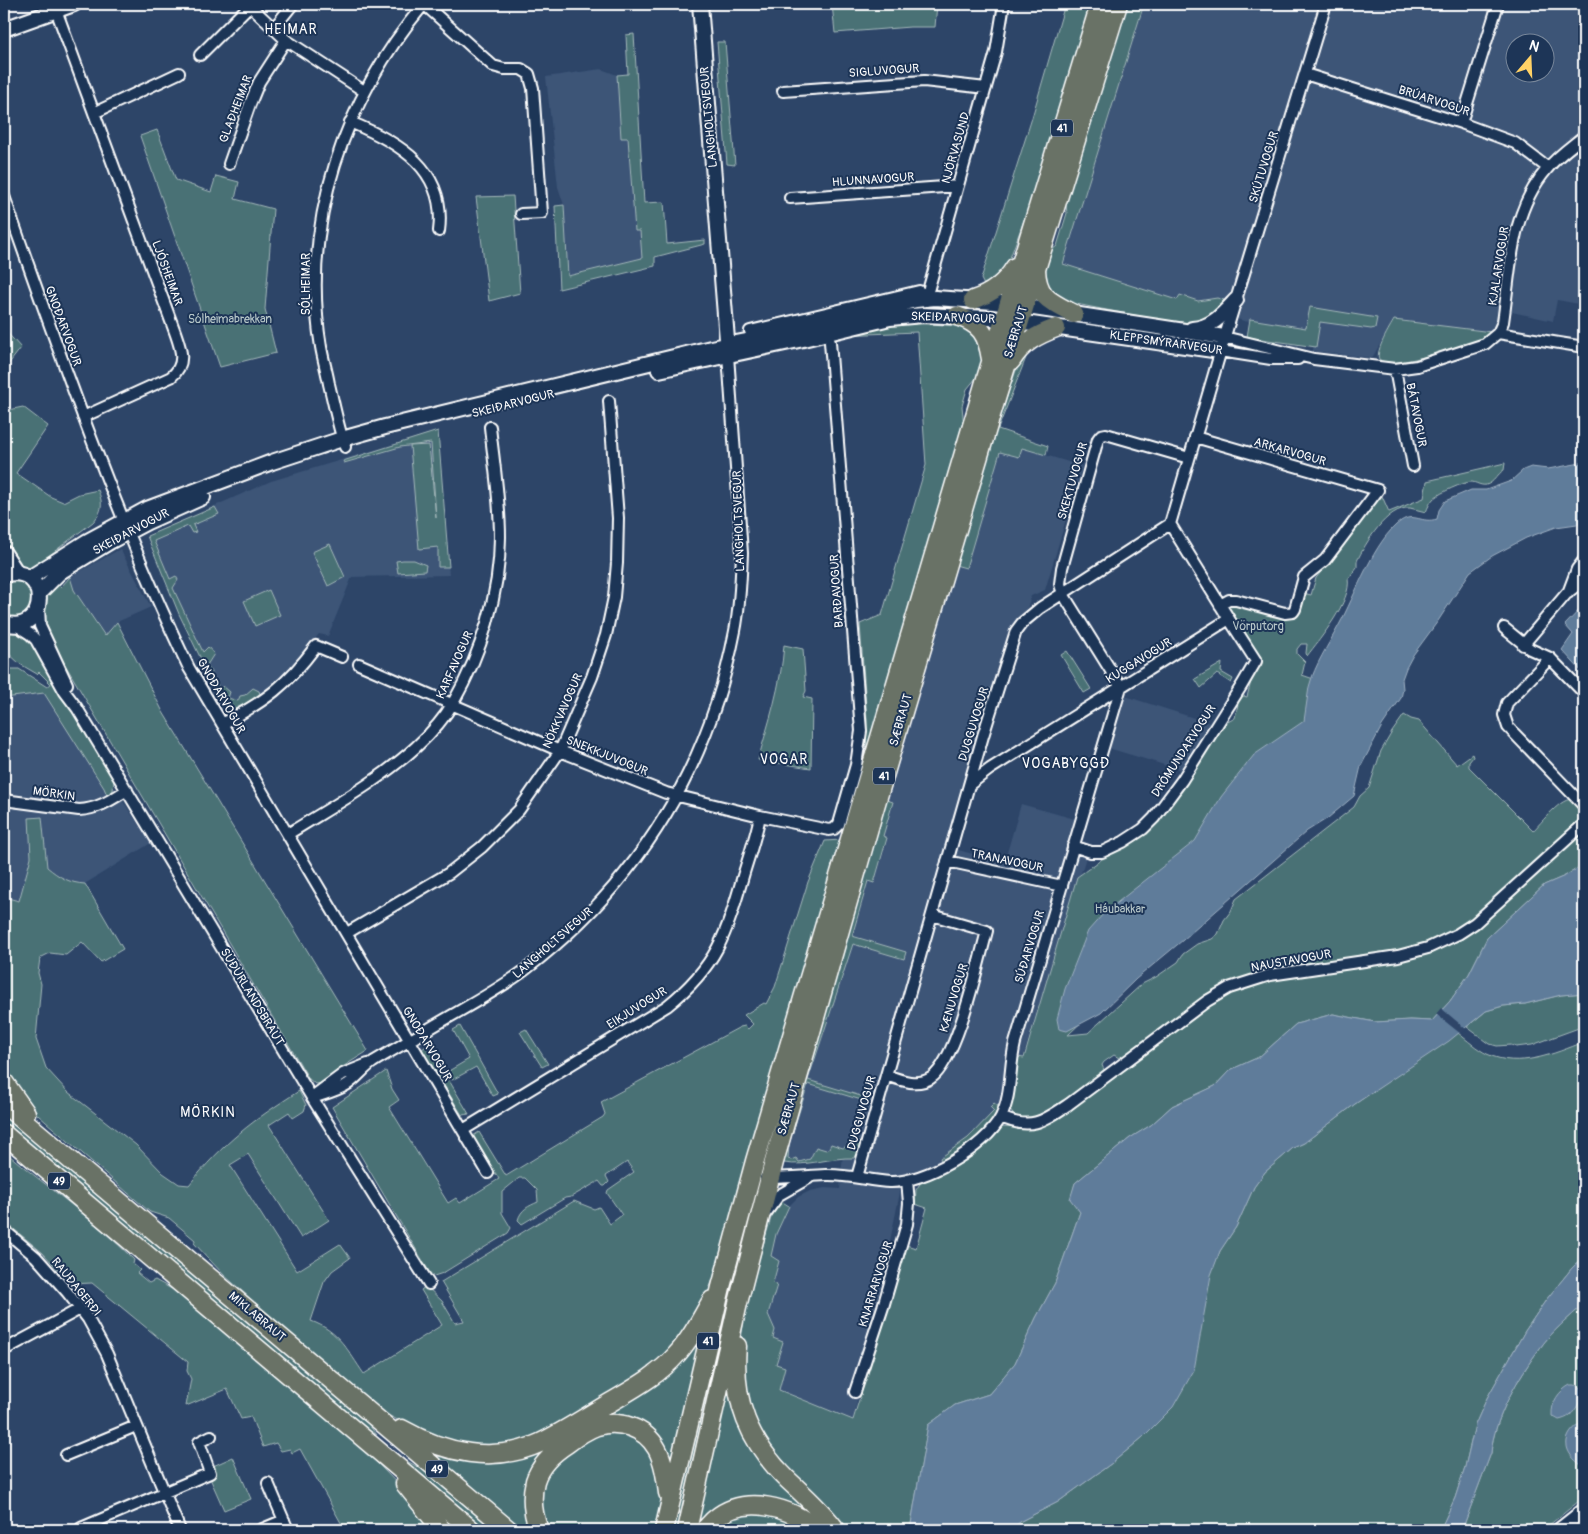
<svg xmlns="http://www.w3.org/2000/svg" width="1588" height="1534" font-family="Pangolin,sans-serif">
<style>
.built{fill:#3c5477;fill-rule:evenodd}
.green{fill:#497175;stroke:#a4b8ba}
.water{fill:#5e7b9a;stroke:#9eb0c2}
.pier{fill:#2d4568}
.lines{fill:none;stroke-linecap:round;stroke-linejoin:round}
.street-casing{stroke:#fff;stroke-width:14}
.secondary-casing{stroke:#fff;stroke-width:18}
.highway-casing{stroke:#fff;stroke-width:21}
.street{stroke:#1d3557;stroke-width:10}
.secondary{stroke:#1d3557;stroke-width:14}
.highway{stroke:#697266;stroke-width:18}
.labels{text-anchor:middle;dominant-baseline:central;stroke-width:4;stroke-linejoin:round;paint-order:stroke}
.shield{fill:#1d3557;stroke:#bbc2cd;stroke-width:1}
.shield-label{font-size:11px;font-weight:bold;fill:#fff}
.street-label{font-size:12px;fill:#fff;stroke:#1d3557}
.park-label{font-size:12px;fill:#b6c6c8;stroke:#1d3557}
.neighbourhood-label{font-size:14px;letter-spacing:1px;fill:#fff;stroke:#1d3557}
</style>
<rect width="100%" height="100%" fill="#2d4568"/>
<filter id="ink" filterUnits="userSpaceOnUse"><feTurbulence type="fractalNoise" baseFrequency=".02" numOctaves="2"/><feDisplacementMap in="SourceGraphic" scale="10" xChannelSelector="R" yChannelSelector="G"/><feConvolveMatrix kernelMatrix="1 2 1 2 8 2 1 2 1" color-interpolation-filters="sRGB"/></filter>
<g filter="url(#ink)">
<path class="built" d="M1144,4H1584V305L1557,300L1553,321L1512,312L1492,332L1394,320L1372,358L1313,351L1314,333L1244,321L1063,264ZM1516,42H1546V72H1516Z
M601,69L617,75L621,138H628L635,231H640L642,258L568,276L564,205L558,187L546,77Z
M438,431L449,575L352,577L328,636L319,634L283,677L258,697L235,709L229,708L201,659L179,614L147,536L271,481Z
M1022,448L1082,466L1045,590L1031,596L971,790L955,849L1004,863L1021,804L1082,821L1077,842L1089,846V848L1007,1107L963,1156L902,1183L853,1420L779,1390L768,1314L777,1285L773,1283L779,1261L771,1256L776,1234L789,1206L798,1197L810,1191L825,1188L840,1189L843,1153L799,1162L788,1159L789,1144L822,1036L853,944L905,958L906,952L852,936L868,881L874,882L885,849L887,838L882,837L893,803L887,800L955,564L966,567L1000,452Z
M120,549L151,607L117,622L105,636L73,590L70,577Z
M54,688L118,794L151,843L75,890L24,909L4,903V693Z
M1122,695L1216,725L1184,771L1105,747Z"/>
<path class="green" d="M832,4H937L935,27H910L835,33Z
M1065,4H1094L1030,204L1007,266L991,283L984,285L981,279L1031,121Z
M1124,4H1144L1063,264L1177,300L1180,295L1198,301L1217,298L1224,300C1219,313 1206,321 1192,323C1181,324 1067,304 1059,299C1053,295 1047,285 1041,279C1043,267 1046,253 1057,246L1067,213L1065,197Z
M634,34L644,203L664,202L667,244L705,240V244L655,257V266L559,289L555,206L564,205L568,276L642,258L640,231H635L628,138H621L617,75L628,74L626,35Z
M717,42H725L735,165L727,164Z
M157,130L176,180L211,192L216,176L239,182L235,199L273,209L265,309L276,353L220,367L140,136Z
M513,196L520,293L489,301L476,197Z
M1310,307L1377,318L1375,328L1371,329L1320,322L1316,347L1247,337L1250,319L1306,328Z
M1394,320L1492,332L1485,339C1471,343 1388,372 1379,359C1375,351 1390,327 1394,320Z
M908,322L967,327L976,335L986,360L981,372L967,389L962,406L964,427L866,758L867,720L860,624L882,615L926,465L917,332L843,335Z
M4,329L21,348L4,370Z
M1033,345L1029,350L998,429L1048,446L1046,455L1022,448L1019,457L1000,452L966,568L955,565L887,800L893,802L883,836L887,838L874,883L868,881L852,936L906,952L904,959L853,944L808,1080L864,1097L869,1083L873,1084L868,1102L808,1084L789,1144L788,1159L791,1160L796,1158L799,1162L810,1159L816,1147L826,1150L829,1148L831,1144L843,1148L849,1145L851,1140L862,1143L859,1152L854,1158C830,1157 807,1167 784,1163L781,1161V1153L813,1040L992,431L1002,411L1022,353L1026,346Z
M4,406L8,410L23,407L48,426L16,473L51,497L63,502L79,494L98,490C103,503 103,511 93,522L30,570L24,568L19,564L4,539Z
M438,431L449,567H438V547L419,549L410,446L429,445L436,518L431,443L400,447L344,463L343,461Z
M1505,463L1504,470C1497,474 1494,483 1486,485C1480,486 1476,482 1471,482C1463,482 1440,493 1434,498C1430,502 1428,507 1426,512C1421,511 1415,509 1410,508C1387,506 1365,544 1357,561V567L1348,579C1352,600 1320,639 1307,656L1306,653L1307,644H1301L1297,649V654L1305,662L1302,675L1368,698L1117,988L1068,1035L1088,1033L1142,984L1156,977L1178,962L1183,954L1197,944L1212,939L1218,934L1224,920L1231,911L1236,899L1354,807L1360,796L1369,788L1381,751L1392,732L1404,715L1411,719L1419,721L1457,765L1472,754L1473,757L1469,762V767L1533,831C1540,824 1563,795 1573,800C1577,802 1581,808 1584,812V821L1465,926L1412,950L1257,975L1126,1057L1119,1058L1114,1055L1104,1062L1102,1065L1104,1070L1103,1075L1037,1121L1017,1120L1010,1110L1017,1057L1024,1058L1077,877L1157,820L1224,724L1235,718L1240,695L1247,697L1255,666L1261,667L1263,660L1225,607L1234,604L1296,617L1303,593L1311,595L1316,578L1382,496L1389,512L1424,498L1427,481Z
M215,507L219,514L193,525L196,532L192,533L188,526L154,541L170,579L176,576L178,580L173,588L203,652L208,647L214,654L207,665L219,688H221L223,686L230,692L228,698L238,701L240,696L245,695L253,688L259,691L260,694L258,697L235,709L229,708L201,659L179,614L147,536Z
M330,544L345,577L328,586L312,552Z
M403,560H414L426,565L425,571L398,573L396,561Z
M70,577L74,590L105,636L117,622L163,712L368,1051L336,1071L338,1074L324,1083L315,1084L309,1079L43,627C42,618 46,600 49,591C50,588 54,584 56,582L61,587Z
M15,579L27,584L33,594L30,611L20,618L4,617V581Z
M269,590L280,615L255,626L244,601Z
M18,632L26,636L34,644L114,779L113,790L107,795L104,788L44,693L4,698L5,669H19L47,687L51,684L39,672L37,674L20,664L7,652L9,646L4,645V636L8,633Z
M784,645L803,649L806,691L803,697L812,699L811,768L758,760C769,721 781,686 784,645Z
M1067,651L1091,689L1084,693L1061,655Z
M1222,663L1221,672L1233,679L1231,683L1217,674L1201,688L1195,679Z
M42,817L47,867C59,877 69,883 85,884L123,949L101,962L82,942L66,955L50,953L40,958L38,973L41,984L36,1039L46,1068L68,1092L136,1145L163,1173L179,1184L189,1185C223,1143 253,1120 299,1091L306,1105L304,1111L293,1118L289,1112L269,1125L329,1220L301,1238L248,1154L230,1165L297,1271L340,1244L350,1258L332,1271L324,1282L311,1321C339,1331 348,1351 364,1374L442,1325L421,1290L426,1286L442,1301L455,1323L464,1321L441,1282L574,1201L594,1209L599,1207L610,1224L622,1215L607,1193L608,1190L634,1172L627,1162L606,1176L609,1182L605,1186H603L599,1181L571,1197L565,1198L522,1224L518,1220C521,1209 529,1206 538,1202L537,1190L525,1178H519L502,1192V1213L511,1228L508,1233L443,1273L434,1276L430,1273L332,1107L386,1071L392,1089L399,1100L389,1107L448,1203L456,1198L460,1203L499,1179L473,1136L479,1132L506,1176L603,1117L605,1114L601,1102L740,1027L745,1026L748,1029L753,1024L744,1015L764,1003L766,1004L775,987L808,882L825,841L841,840L715,1274L702,1307L670,1356L532,1442L502,1451L449,1446L384,1413L321,1361L224,1275L194,1243L195,1240L169,1218L150,1212L31,1109L4,1077V897L19,901L31,857L29,818Z
M1584,827V865L1565,876L1544,885L1487,938L1469,974L1450,1001L1432,1021L1410,1020L1375,1022L1333,1014L1296,1024L1259,1057L1230,1070L1215,1086L1172,1106L1151,1125L1130,1138L1075,1183L1071,1199L1080,1212L1055,1283L1036,1318L1015,1363L989,1394L955,1405L928,1425L910,1530H842L758,1436L738,1361L744,1319L754,1276L771,1218L781,1201L789,1206L776,1234L771,1256L779,1261L773,1283L777,1285L768,1314L775,1330L773,1338L783,1342L776,1364L785,1367L779,1390L853,1420L906,1245L916,1248L927,1208L915,1204L916,1190L921,1182L942,1173L965,1160L1000,1127L1020,1128L1037,1126L1201,1011C1218,1001 1234,991 1252,985C1330,961 1407,976 1478,927Z
M1584,993V1026L1532,1045L1516,1047L1511,1045L1497,1046L1490,1044L1467,1027L1486,1011L1503,1006L1525,1004L1561,995Z
M460,1026L498,1094L493,1096L476,1067L452,1080L447,1072L469,1059L453,1030Z
M526,1029L548,1064L542,1067L520,1032Z
M1458,1033C1467,1040 1477,1049 1487,1054C1519,1069 1553,1054 1584,1042V1257L1572,1268L1546,1300L1525,1331L1487,1398L1475,1425L1465,1467L1455,1498L1440,1530H1011L1021,1521L1058,1502L1112,1463L1143,1437L1220,1251L1236,1227L1254,1187L1265,1172L1293,1148L1304,1143L1355,1104Z
M428,1045L469,1114L462,1115L422,1049Z
M994,1103L998,1106C994,1129 961,1152 942,1163L940,1158L968,1138L994,1111L990,1107Z
M4,1114L364,1419L377,1435L353,1421L4,1125Z
M4,1151C47,1187 94,1219 134,1260L133,1264L140,1270L137,1273L149,1283L155,1280L179,1293C268,1368 365,1438 437,1530H345L300,1449L292,1453L290,1449L281,1451L276,1443L263,1447L251,1417L241,1419L227,1389L186,1406L191,1379L187,1371L188,1362L92,1283L71,1284L43,1253L4,1221Z
M759,1188L683,1530H670L750,1197Z
M1584,1304V1497L1543,1530H1462L1491,1453C1494,1418 1519,1376 1540,1348C1552,1331 1569,1318 1584,1304Z
M703,1328L672,1479L660,1442L603,1420L540,1462L536,1530H521L418,1443L483,1461L561,1437Z
M732,1355L738,1416L830,1530L774,1503L691,1530Z
M607,1427L646,1439L663,1485L657,1530H546L536,1493L547,1466Z
M233,1457L251,1499L224,1510L209,1476L211,1467Z
M407,1461L425,1471L498,1530H483L419,1479Z
M764,1510L812,1530H711L724,1519Z"/>
<path class="water" d="M1581,463L1584,465V523L1556,527L1526,538L1492,556L1470,572L1438,621L1413,655L1406,668L1402,679L1403,689L1401,698L1382,726L1361,766L1354,796L1328,818L1307,831L1183,940L1136,979L1101,1013L1067,1031L1059,1029L1057,1019L1065,989L1088,931L1104,913L1195,841L1221,797L1254,755L1304,721C1306,710 1307,698 1309,687C1315,664 1328,646 1339,625C1355,596 1374,540 1401,521C1414,512 1422,524 1437,519L1439,510L1445,501L1471,490H1486L1511,481L1523,470L1531,467L1548,469Z
M1584,605V674L1562,650L1573,634L1565,625Z
M1583,865H1584V993L1561,995L1525,1004L1503,1006L1486,1011L1449,1041L1355,1104L1304,1143L1293,1148L1265,1172L1254,1187L1236,1227L1220,1251L1211,1275L1194,1370L1173,1407L1143,1437L1112,1463L1058,1502L1021,1521L1011,1530H910L928,1425L955,1405L989,1394L1015,1363L1036,1318L1055,1283L1080,1212L1070,1199L1075,1183L1130,1138L1151,1125L1172,1106L1215,1086L1230,1070L1259,1057L1296,1024L1333,1014L1375,1022L1410,1020L1432,1021L1450,1001L1469,974L1487,938L1544,885L1565,876Z
M1584,1257V1304C1569,1318 1552,1331 1540,1348C1519,1376 1494,1418 1491,1453L1462,1530H1440L1455,1498L1465,1467L1475,1425L1487,1398L1525,1331L1546,1300L1572,1268Z
M1570,1385C1588,1383 1580,1408 1570,1415C1567,1418 1563,1419 1559,1420L1552,1416C1551,1402 1559,1391 1570,1385Z
M1584,1421V1467C1562,1453 1560,1435 1584,1421Z"/>
<path class="pier" d="M1441,1008L1467,1030L1461,1034L1436,1014Z"/>
<g class="lines">
<defs>
<path id="street" d="M248,4L286,40L364,91
M424,4L493,66L504,69H521L529,74L533,88L542,213L521,214
M56,10L175,332C181,349 187,364 171,377L83,417
M273,29L293,4
M200,55L250,5
M1305,74L1461,123L1515,143L1548,168
M783,91L924,81L986,88
M94,113L179,73
M350,122C399,142 447,170 439,231
M1461,123L1498,4
M229,164L250,104L259,82L286,40
M4,196C60,355 115,515 189,668L488,1173
M790,198L958,186
M750,331L919,291L926,298L996,52L1004,4
M1498,333L1584,347
M1224,337L1314,359L1395,369L1417,366L1485,344L1498,333L1503,322C1511,268 1510,212 1547,169C1557,156 1572,146 1584,136
M1220,351L1271,359H1298
M1395,369L1413,466
M1195,437L1378,490L1325,560L1304,577L1295,609L1293,612L1285,613L1236,600H1229L1220,605
M345,447C338,426 334,405 329,384C327,372 323,359 321,347C300,223 345,98 424,4
M1568,593L1577,569L1584,560
M39,607L40,626L67,684
M16,625L30,634L36,640L65,692L77,708L312,1098L429,1284
M1504,628L1530,649L1550,658
M1523,645L1567,593L1584,580
M359,664L560,751L666,793L760,816L829,830L834,829L839,824L856,765L861,731L830,342
M1584,693L1550,658L1507,703L1504,715L1508,727L1584,806
M222,724C266,701 287,685 316,646L342,657
M969,785L990,769L1229,619L1170,524
M4,800L79,810C98,809 111,800 127,790
M288,834C331,807 378,782 416,747C429,735 444,719 453,703C481,654 500,594 500,537C500,500 494,464 490,427
M1073,846L1091,852H1102L1123,842L1143,829L1154,818L1182,780L1242,685L1256,661L1229,619
M947,861L1062,886
M347,933L449,873L482,847L519,810L560,751L592,677L606,635L614,597L617,563L618,518L609,401
M886,1075C900,1080 917,1087 931,1078C957,1060 978,964 987,931L932,915
M316,1094L343,1074L368,1064
M312,1098C324,1094 337,1091 348,1084C357,1078 364,1068 373,1062C389,1052 406,1043 422,1033C456,1012 493,994 525,970C637,884 708,770 735,631C740,606 741,579 742,553L728,355
M1001,1117C1031,1131 1044,1121 1069,1104L1207,1001L1229,988L1270,975L1398,956L1428,948L1458,934L1475,923L1584,824
M463,1130L667,1006C717,966 726,935 743,876C749,856 756,836 760,816
M857,1177L983,736L1016,631L1022,623L1040,608L1170,524L1228,326L1326,4
M765,1178C786,1178 806,1176 826,1175C847,1174 869,1181 890,1182C924,1183 985,1148 1001,1117C1012,1095 1009,1067 1015,1043L1121,687L1063,594L1060,584L1062,568L1098,439L1101,435L1106,434L1189,458
M765,1214L779,1195L809,1178
M4,1230L36,1257L67,1292L88,1319L107,1354L180,1530
M4,1350L80,1309
M855,1392L883,1307L907,1224L909,1203L907,1180
M66,1455L136,1426
M268,1483L288,1530
M81,1528L210,1473L199,1442L211,1436
M260,1530L284,1520"/>
<path id="secondary" d="M700,4L728,352
M4,29L74,4
M1192,329C1212,328 1223,314 1236,300
M659,370L799,340L890,318L923,315L990,318L1220,351
M4,553L17,573
M4,575C51,561 50,637 4,623
M29,578L86,542L147,509L272,462L342,439L385,427L711,348L746,341L916,300L935,298L994,302L1224,337
M39,593L60,572L111,541L147,522L203,497
M1560,1530L1584,1511"/>
<path id="highway" d="M1036,269C1037,298 1051,302 1074,314
M973,300C991,294 1005,284 1015,267
M957,316C981,324 987,334 991,359
M1011,361C1022,343 1037,335 1056,328
M4,1082L26,1113
M4,1104L509,1530
M4,1134L472,1530
M737,1346C732,1402 749,1442 788,1480C805,1496 823,1512 836,1530
M402,1429C444,1453 494,1464 540,1443C563,1432 584,1418 606,1405C631,1390 658,1376 677,1354C692,1338 701,1318 712,1300
M405,1484L442,1530
M539,1530C533,1515 531,1497 535,1481C540,1465 553,1453 567,1444C576,1437 586,1430 597,1426C619,1420 645,1427 657,1449C664,1462 666,1478 668,1493
M664,1530L721,1287L755,1161L984,385L1100,4
M687,1530L738,1303L774,1162L874,810L991,415L1118,4
M704,1530C708,1527 711,1522 715,1519C745,1494 791,1507 817,1530"/>
</defs>
<use href="#street" class="street-casing"/>
<use href="#secondary" class="secondary-casing"/>
<use href="#highway" class="highway-casing"/>
<use href="#street" class="street"/>
<use href="#secondary" class="secondary"/>
<use href="#highway" class="highway"/>
</g>
</g>
<g class="labels">
<g class="shield">
<rect x="1051" y="119.5" width="22" height="17" rx="4"/>
<rect x="873" y="767.5" width="22" height="17" rx="4"/>
<rect x="48" y="1172.5" width="22" height="17" rx="4"/>
<rect x="697" y="1332.5" width="22" height="17" rx="4"/>
<rect x="426" y="1460.5" width="22" height="17" rx="4"/>
</g>
<g class="shield-label">
<text x="1062" y="128">41</text>
<text x="884" y="776">41</text>
<text x="59" y="1181">49</text>
<text x="708" y="1341">41</text>
<text x="437" y="1469">49</text>
</g>
<g class="street-label">
<text transform="translate(884 71) rotate(-4)">SIGLUVOGUR</text>
<text transform="translate(1434 101) rotate(18)">BRÚARVOGUR</text>
<text transform="translate(236 109) rotate(-69)">GLAÐHEIMAR</text>
<text transform="translate(709 117) rotate(-95)">LANGHOLTSVEGUR</text>
<text transform="translate(956 148) rotate(-74)">NJÖRVASUND</text>
<text transform="translate(1264 167) rotate(-73)">SKÚTUVOGUR</text>
<text transform="translate(873 180) rotate(-4)">HLUNNAVOGUR</text>
<text transform="translate(1499 266) rotate(-81)">KJALARVOGUR</text>
<text transform="translate(167 273) rotate(70)">LJÓSHEIMAR</text>
<text transform="translate(306 284) rotate(-90)">SÓLHEIMAR</text>
<text transform="translate(953 318) rotate(2)">SKEIÐARVOGUR</text>
<text transform="translate(63 326) rotate(70)">GNOÐARVOGUR</text>
<text transform="translate(1016 332) rotate(-73)">SÆBRAUT</text>
<text transform="translate(1166 343) rotate(8)">KLEPPSMÝRARVEGUR</text>
<text transform="translate(513 404) rotate(-14)">SKEIÐARVOGUR</text>
<text transform="translate(1416 415) rotate(79)">BÁTAVOGUR</text>
<text transform="translate(1290 452) rotate(16)">ARKARVOGUR</text>
<text transform="translate(1073 481) rotate(-74)">SKEKTUVOGUR</text>
<text transform="translate(739 521) rotate(-92)">LANGHOLTSVEGUR</text>
<text transform="translate(131 532) rotate(-28)">SKEIÐARVOGUR</text>
<text transform="translate(837 591) rotate(-94)">BARÐAVOGUR</text>
<text transform="translate(1139 661) rotate(-32)">KUGGAVOGUR</text>
<text transform="translate(455 665) rotate(-66)">KARFAVOGUR</text>
<text transform="translate(221 696) rotate(60)">GNOÐARVOGUR</text>
<text transform="translate(563 711) rotate(-66)">NÖKKVAVOGUR</text>
<text transform="translate(901 720) rotate(-74)">SÆBRAUT</text>
<text transform="translate(974 724) rotate(-73)">DUGGUVOGUR</text>
<text transform="translate(1184 751) rotate(-57)">DRÓMUNDARVOGUR</text>
<text transform="translate(607 756) rotate(22)">SNEKKJUVOGUR</text>
<text transform="translate(54 794) rotate(8)">MÖRKIN</text>
<text transform="translate(1007 861) rotate(12)">TRANAVOGUR</text>
<text transform="translate(553 943) rotate(-41)">LANGHOLTSVEGUR</text>
<text transform="translate(1030 947) rotate(-73)">SÚÐARVOGUR</text>
<text transform="translate(1291 961) rotate(-10)">NAUSTAVOGUR</text>
<text transform="translate(252 997) rotate(59)">SUÐURLANDSBRAUT</text>
<text transform="translate(954 998) rotate(-73)">KÆNUVOGUR</text>
<text transform="translate(637 1008) rotate(-32)">EIKJUVOGUR</text>
<text transform="translate(427 1044) rotate(59)">GNOÐARVOGUR</text>
<text transform="translate(789 1109) rotate(-74)">SÆBRAUT</text>
<text transform="translate(862 1113) rotate(-74)">DUGGUVOGUR</text>
<text transform="translate(876 1284) rotate(-73)">KNARRARVOGUR</text>
<text transform="translate(76 1287) rotate(51)">RAUÐAGERÐI</text>
<text transform="translate(257 1317) rotate(40)">MIKLABRAUT</text>
</g>
<g class="park-label">
<text x="230" y="319">Sólheimabrekkan</text>
<text x="1258" y="626">Vörputorg</text>
<text x="1120" y="909">Háubakkar</text>
</g>
<g class="neighbourhood-label">
<text x="291" y="29">HEIMAR</text>
<text x="784" y="759">VOGAR</text>
<text x="1066" y="763">VOGABYGGÐ</text>
<text x="208" y="1112">MÖRKIN</text>
</g>
</g>
<rect width="1588" height="1534" fill="none" stroke="#1d3557" stroke-width="20"/>
<rect x="10" y="10" width="1568" height="1514" fill="none" stroke="#fff" stroke-width="2" filter="url(#ink)"/>
<g transform="translate(1530 58) rotate(19)"><circle r="24" fill="#1d3557" stroke="#77869a"/>
<path d="M0-4L9 19L0 12L-9 19Z" fill="#ffd166"/>
<text y="-8" font-size="14" font-weight="bold" text-anchor="middle" fill="#ffffff">N</text>
</g>
</svg>
